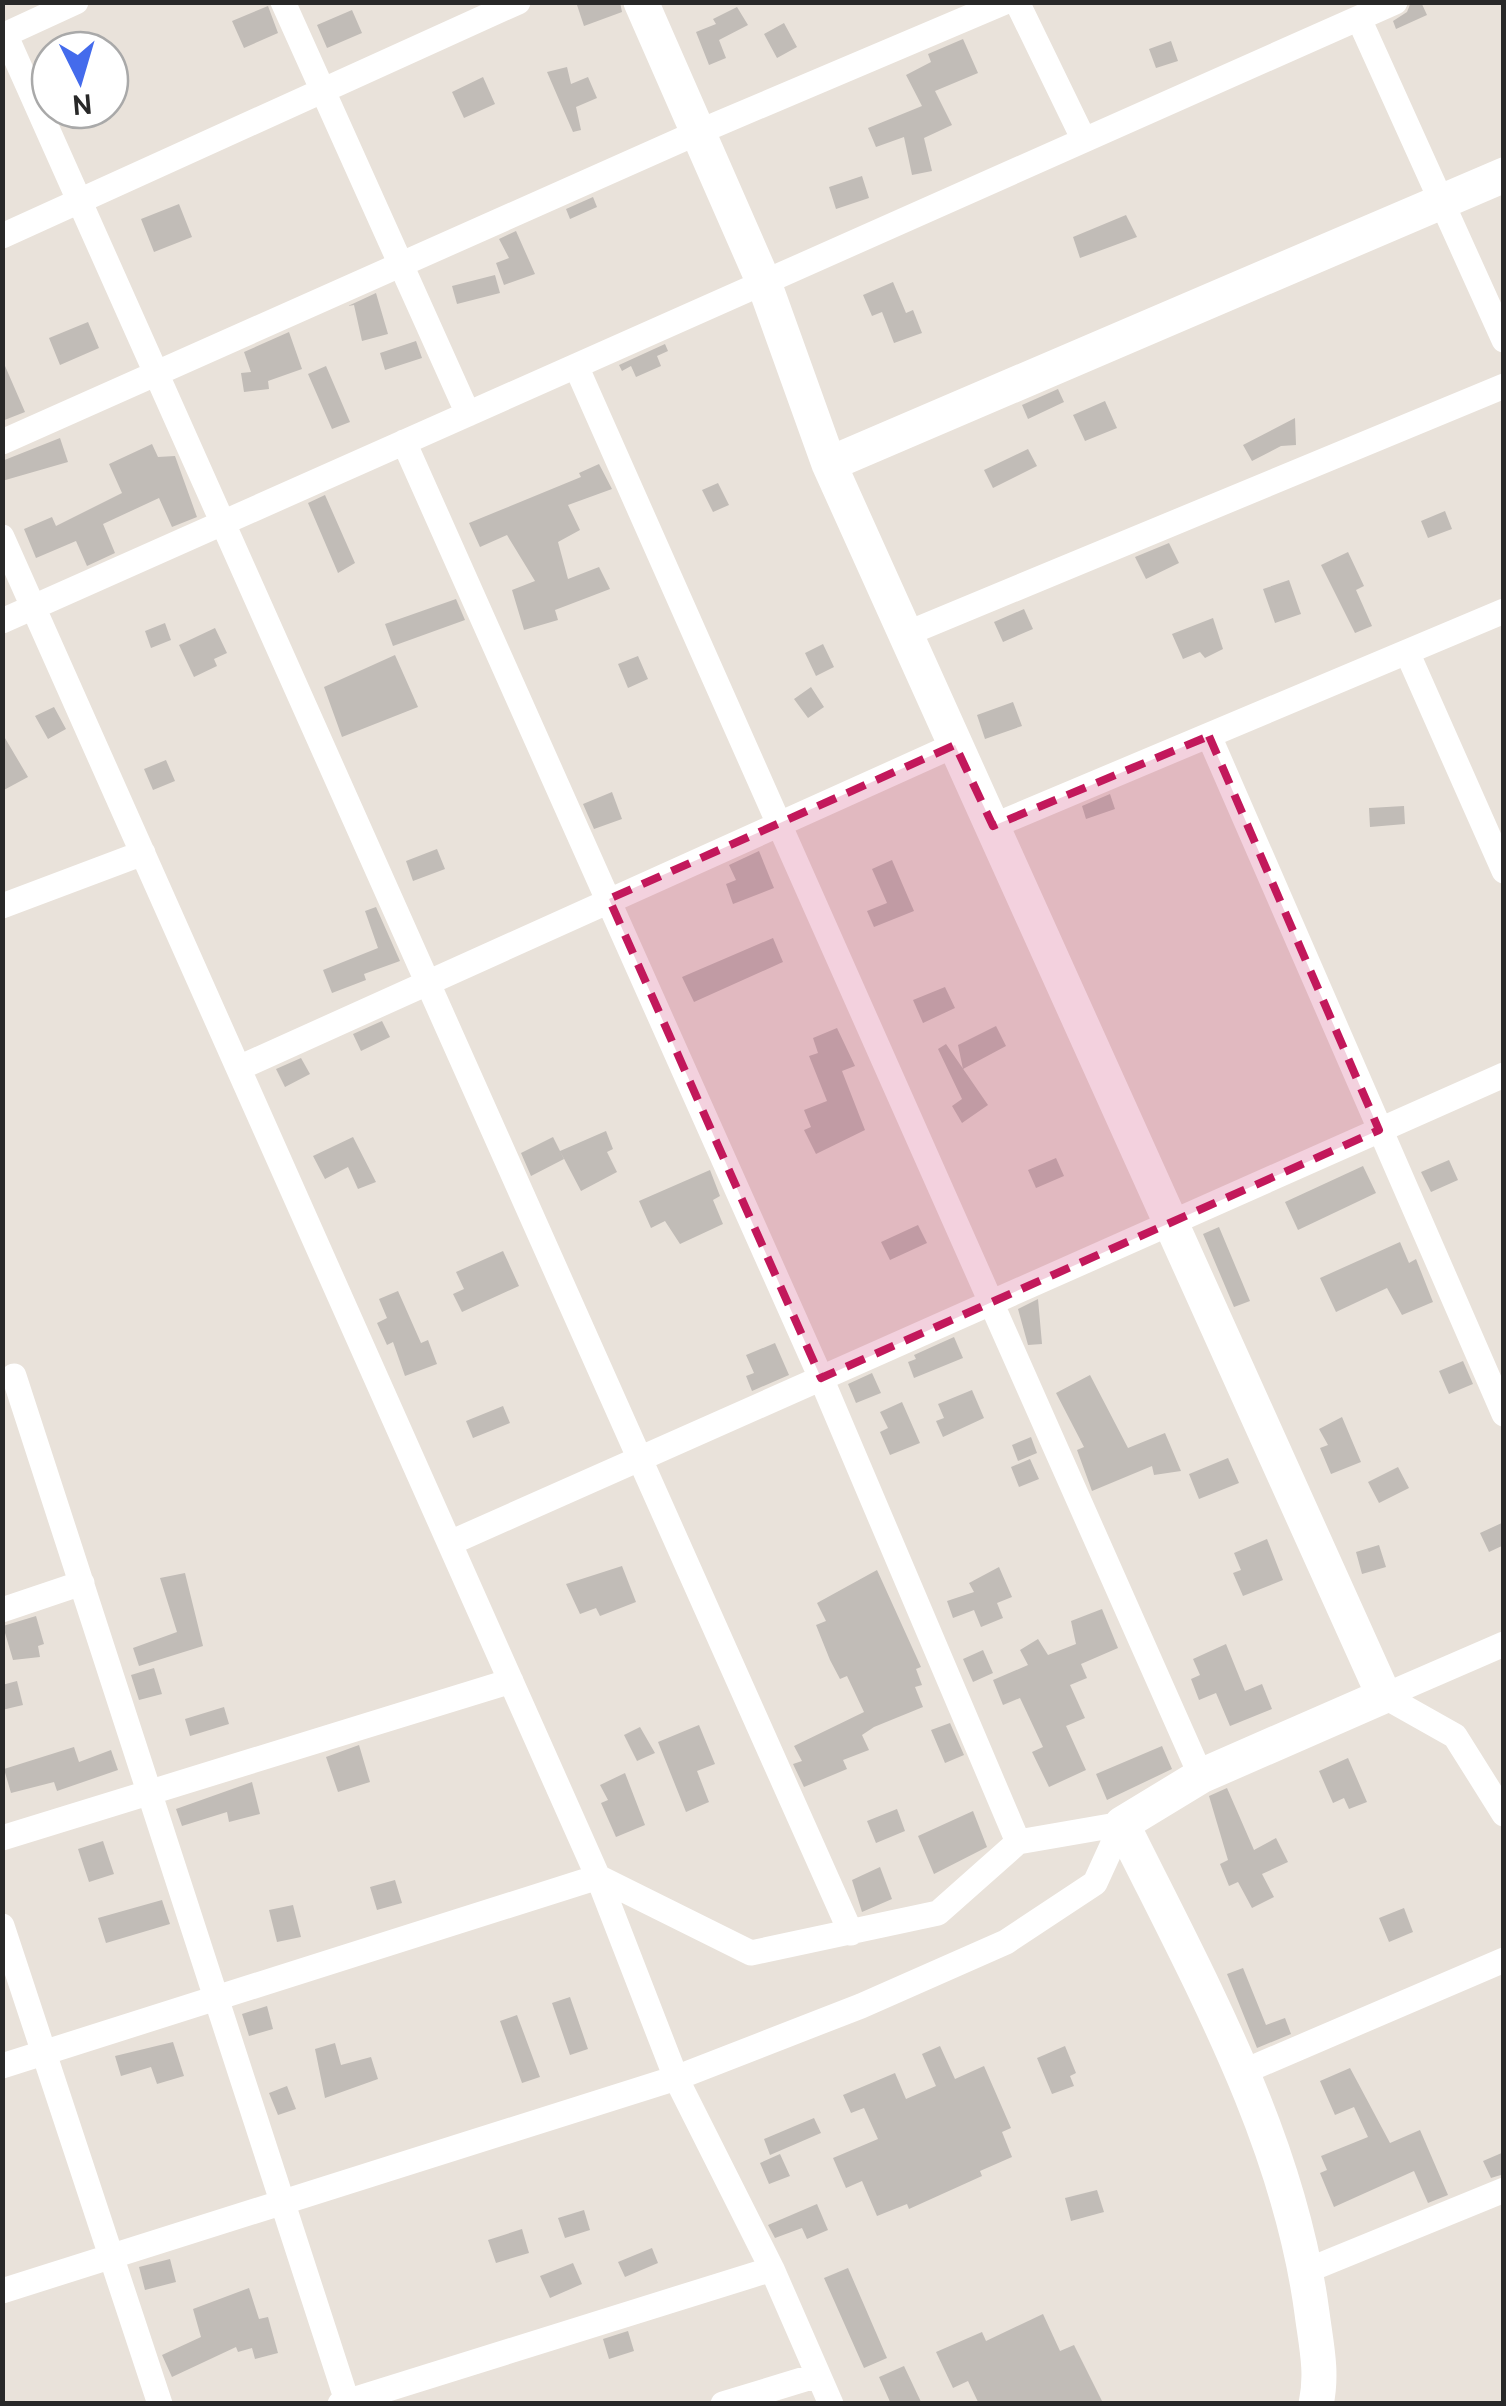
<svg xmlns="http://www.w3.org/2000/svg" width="1506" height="2406" font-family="Cabin,sans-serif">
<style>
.building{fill:#c1bcb7}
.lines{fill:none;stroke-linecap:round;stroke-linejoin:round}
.street{stroke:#fff;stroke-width:25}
.secondary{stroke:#fff;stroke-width:35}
.marked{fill:#c2185b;fill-opacity:0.2;stroke:#c2185b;stroke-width:8;stroke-dasharray:20 12;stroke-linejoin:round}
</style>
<rect width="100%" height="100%" fill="#e9e2da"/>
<path class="building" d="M576,2H620L622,12L584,26Z
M1411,2H1421L1427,15L1396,29L1393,21L1407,12Z
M268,6L278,33L244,48L232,21Z
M737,7L748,25L719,40L726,58L709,65L696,32L716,24L713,19Z
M352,10L362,33L327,48L317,25Z
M784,23L797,47L777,58L764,34Z
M963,39L978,73L935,91L952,125L924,138L932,171L912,175L904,137L876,147L868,128L922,106L906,75L931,62L928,54Z
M1171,41L1178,61L1156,68L1149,49Z
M567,67L571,84L588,77L597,98L576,107L581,130L573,132L547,72Z
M483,77L495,104L464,118L452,92Z
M862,176L869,198L836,209L829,187Z
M593,197L597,207L570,219L566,209Z
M179,204L192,237L154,252L141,219Z
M1126,215L1137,237L1080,258L1073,237Z
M516,231L535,274L504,285L496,263L509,258L499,239Z
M495,275L500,293L457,304L452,286Z
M893,282L906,313L913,310L922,333L894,343L882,312L872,316L863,295Z
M376,293L388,334L362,341L354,305L348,306Z
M88,322L99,348L60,365L49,338Z
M289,332L302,369L268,381L269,389L244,392L241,373L251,372L244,352Z
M416,341L422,358L385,370L380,353Z
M665,344L668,351L657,356L661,366L636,377L631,366L622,371L619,365Z
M2,359L25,412L2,421Z
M326,366L350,422L332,429L308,374Z
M1058,389L1064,402L1028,419L1022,405Z
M1105,401L1117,428L1085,441L1073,415Z
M1295,418L1296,445L1281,446L1252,461L1243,445Z
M60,438L68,462L2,481V461Z
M152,444L158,457L175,456L197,517L172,527L159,498L103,524L115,553L87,566L76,541L36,558L24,529L52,517L56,526L122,493L109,464Z
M1028,449L1037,466L993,488L984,470Z
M599,464L612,489L568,505L580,530L558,542L568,579L599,567L610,589L555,610L558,620L524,630L512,590L535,581L507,535L480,547L469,523L581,477L579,473Z
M718,483L729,505L713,512L702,490Z
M325,495L355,563L338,573L308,503Z
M1445,511L1452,529L1428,538L1421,521Z
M1169,543L1179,563L1146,579L1135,557Z
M1348,552L1364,586L1356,590L1372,626L1355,633L1321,565Z
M1289,580L1301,614L1275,623L1263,589Z
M456,599L465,620L393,646L385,624Z
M1024,609L1033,629L1003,642L994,622Z
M1213,618L1223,649L1205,658L1200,652L1183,659L1172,634Z
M165,623L171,640L151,648L145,631Z
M215,628L227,653L214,659L217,666L194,677L179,645Z
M823,644L834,667L816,676L805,653Z
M395,655L418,707L342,737L324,687Z
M638,656L648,679L628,688L618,664Z
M811,687L824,707L808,718L794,699Z
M1013,702L1022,726L985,739L977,715Z
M54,707L66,729L48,739L35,716Z
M2,733L28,777L2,791Z
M166,760L175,781L153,790L144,769Z
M612,792L622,819L594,829L583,804Z
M1110,794L1115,809L1086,819L1082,806Z
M1404,806L1405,824L1370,827L1369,808Z
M437,849L445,869L413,881L406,861Z
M759,851L774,888L733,904L726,884L736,880L729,865Z
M892,860L914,911L874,927L867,911L887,903L872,869Z
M376,907L400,961L364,974L366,980L332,993L323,970L378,948L365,911Z
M773,938L783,962L694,1002L682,977Z
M945,987L955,1008L923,1023L913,1000Z
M382,1021L390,1037L361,1051L353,1034Z
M996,1026L1006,1046L963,1069L958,1045Z
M837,1028L855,1066L842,1071L865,1130L816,1154L804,1130L811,1127L804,1110L827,1101L809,1056L818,1053L813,1038Z
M946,1044L988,1105L962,1123L952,1106L962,1099L938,1049Z
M301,1058L310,1074L285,1087L276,1069Z
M606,1131L613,1149L607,1152L617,1172L581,1191L560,1151Z
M353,1137L376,1182L358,1189L348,1167L325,1179L313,1156Z
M553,1137L564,1159L531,1176L521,1153Z
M1056,1158L1064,1176L1036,1188L1028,1170Z
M1449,1160L1458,1180L1431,1192L1421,1172Z
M1363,1166L1376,1193L1298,1230L1285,1202Z
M710,1170L720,1196L713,1200L723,1224L680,1244L665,1221L651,1228L639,1201Z
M918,1225L927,1243L890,1260L881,1242Z
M1219,1227L1250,1301L1234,1307L1203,1234Z
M1400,1242L1409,1263L1416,1259L1433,1302L1402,1315L1387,1288L1336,1312L1320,1278Z
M503,1251L519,1286L462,1312L453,1294L464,1289L456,1272Z
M398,1291L421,1343L428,1340L437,1364L405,1376L393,1342L387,1345L377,1323L387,1318L379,1299Z
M1038,1299L1042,1344L1028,1345L1018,1309Z
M954,1337L963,1358L914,1378L908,1362L916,1359L914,1355Z
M775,1343L789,1375L752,1391L746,1376L754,1373L746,1355Z
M1463,1361L1473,1384L1449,1394L1439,1371Z
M872,1373L881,1393L856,1403L848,1384Z
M1090,1375L1128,1448L1165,1433L1181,1471L1154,1475L1152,1466L1092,1491L1077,1450L1084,1447L1056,1393Z
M972,1390L984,1418L943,1437L936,1421L944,1418L938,1404Z
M902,1402L920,1443L890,1455L880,1432L888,1428L880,1412Z
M503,1406L510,1423L473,1438L466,1421Z
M1342,1417L1361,1462L1331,1474L1320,1448L1328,1445L1319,1429Z
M1031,1437L1037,1453L1018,1461L1012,1445Z
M1228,1458L1239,1483L1199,1499L1189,1474Z
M1030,1459L1039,1479L1019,1487L1011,1467Z
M1398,1467L1409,1488L1379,1503L1368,1482Z
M1504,1522V1545L1489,1552L1480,1533Z
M1267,1539L1283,1580L1243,1596L1233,1573L1241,1570L1234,1553Z
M1379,1545L1386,1567L1362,1574L1356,1552Z
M622,1566L636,1602L600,1616L596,1608L580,1614L566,1584Z
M999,1567L1012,1597L997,1603L1003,1618L981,1627L974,1610L953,1618L947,1601L974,1592L969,1583Z
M877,1570L921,1667L916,1669L922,1685L915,1687L923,1707L874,1727L862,1735L869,1750L843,1760L847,1769L804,1787L793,1764L802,1761L794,1746L864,1712L847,1676L840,1679L830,1660L816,1625L826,1621L817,1603Z
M185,1573L203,1646L139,1666L133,1648L177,1632L160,1578Z
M1102,1609L1118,1648L1081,1664L1087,1678L1070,1685L1085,1718L1066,1726L1086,1770L1049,1787L1032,1752L1043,1747L1020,1698L1003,1705L993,1680L1028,1665L1020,1650L1038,1639L1048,1655L1076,1644L1071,1621Z
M36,1616L44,1644L38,1646L40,1657L13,1660L3,1626Z
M1226,1644L1245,1691L1262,1684L1272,1709L1230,1726L1216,1693L1199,1700L1191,1679L1200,1675L1193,1659Z
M983,1650L993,1673L973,1682L963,1659Z
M154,1668L162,1694L139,1700L131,1675Z
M17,1681L23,1705L2,1710V1685Z
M224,1707L229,1724L190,1736L185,1719Z
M950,1723L964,1755L945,1763L931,1730Z
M699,1725L715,1764L697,1771L709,1802L686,1812L658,1742Z
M640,1727L655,1753L637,1761L624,1735Z
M359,1745L370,1782L338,1792L326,1757Z
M1162,1746L1172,1769L1107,1800L1096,1774Z
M74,1747L79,1762L111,1750L118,1770L57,1791L54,1782L11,1793L4,1769Z
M1348,1758L1367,1802L1349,1809L1344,1798L1333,1803L1319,1771Z
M625,1773L645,1825L616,1837L601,1803L608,1800L600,1785Z
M252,1782L260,1814L229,1822L227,1812L182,1826L176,1809Z
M1227,1788L1254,1850L1276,1838L1288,1862L1262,1874L1274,1897L1252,1908L1238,1882L1229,1886L1220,1864L1228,1860L1209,1796Z
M897,1809L905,1831L876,1843L867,1821Z
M973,1811L987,1847L934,1874L918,1836Z
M103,1841L114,1874L89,1882L78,1849Z
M880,1867L892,1899L862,1912L852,1880Z
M395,1880L402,1903L377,1910L370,1887Z
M162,1900L170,1924L106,1943L98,1918Z
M293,1905L301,1937L277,1942L269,1910Z
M1404,1908L1413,1932L1389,1942L1379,1918Z
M1243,1968L1266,2025L1285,2018L1291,2034L1257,2048L1227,1974Z
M570,1997L588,2049L570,2055L552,2003Z
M267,2006L273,2029L249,2036L242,2014Z
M517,2015L540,2077L522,2083L500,2021Z
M173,2042L184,2076L157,2084L151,2067L121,2076L115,2056Z
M335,2043L341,2065L371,2057L378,2079L325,2098L315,2049Z
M940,2046L955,2079L984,2066L1011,2128L1002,2132L1012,2157L980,2171L982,2176L909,2209L907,2204L877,2216L862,2181L846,2188L833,2158L878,2139L864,2108L851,2113L843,2095L895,2073L906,2099L936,2086L922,2054Z
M1065,2046L1076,2073L1070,2076L1074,2086L1052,2094L1037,2058Z
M1350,2068L1390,2143L1420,2130L1448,2195L1428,2203L1414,2171L1334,2207L1320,2173L1327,2170L1321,2156L1368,2137L1354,2107L1335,2115L1320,2081Z
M287,2086L296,2109L278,2115L269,2093Z
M814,2118L821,2133L770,2155L764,2139Z
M1504,2152V2174L1491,2178L1483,2161Z
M780,2154L790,2176L769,2184L760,2163Z
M1097,2190L1104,2212L1071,2221L1065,2198Z
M817,2204L828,2230L807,2239L802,2228L775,2238L768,2225Z
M584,2210L590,2230L565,2238L558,2218Z
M522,2229L529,2253L496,2263L488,2240Z
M652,2248L658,2263L625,2277L618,2262Z
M170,2259L176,2282L145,2290L139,2267Z
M573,2263L582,2284L550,2298L540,2276Z
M848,2268L887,2358L864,2368L824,2278Z
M249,2288L259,2319L268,2317L278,2353L255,2359L252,2348L238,2352L236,2347L172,2377L162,2355L201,2337L193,2309Z
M1043,2314L1060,2351L1074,2345L1103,2403L979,2404L968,2381L953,2388L936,2352L982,2332L986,2341Z
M628,2331L634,2351L609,2359L603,2339Z
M904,2366L922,2404H891L879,2377Z"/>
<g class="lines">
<path class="street" d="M283,2L468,414
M1017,2L1084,140
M1359,19L1504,340
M5,34L851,1933
M2,36L76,2
M2,236L518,2
M576,366L1201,1776
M2,442L701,131L1005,2
M404,442L821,1378L1018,1842
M2,537L598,1877L676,2078L772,2269L831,2404
M2,621L1395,2
M906,634L1504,386
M1407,652L1504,871
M1209,736L1504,1414
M993,826L1504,611
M2,906L143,853
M239,1068L955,745
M14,1376L348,2404
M450,1543L1504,1075
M2,1610L82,1583
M1384,1696L1455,1736L1504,1814
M1384,1696L1504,1644
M2,1838L511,1681
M2,1926L160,2404
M2,2066L598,1877L751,1953L938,1913L1018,1842L1122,1824
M1245,2071L1504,1960
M1306,2271L1504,2190
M2,2291L676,2078L861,2006L1006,1942L1095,1883L1122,1824
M340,2404L772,2269
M723,2404L818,2375"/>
<path class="secondary" d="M641,2L764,283L829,464L1384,1696L1201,1776L1122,1824C1199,1980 1289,2138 1312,2313C1316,2344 1323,2373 1316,2404
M829,464L1504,175"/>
</g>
<path class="marked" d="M1209,736L1379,1130L821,1378L609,899L955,745L993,826Z"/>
<rect width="1506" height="2406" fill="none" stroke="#282828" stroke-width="10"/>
<g transform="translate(80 80) rotate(175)"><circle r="48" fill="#ffffff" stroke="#a9a9a9" stroke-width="2.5"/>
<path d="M0-8L18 38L0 25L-18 38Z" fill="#446bec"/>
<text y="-15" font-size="28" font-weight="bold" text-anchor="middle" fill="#282828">N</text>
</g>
</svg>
